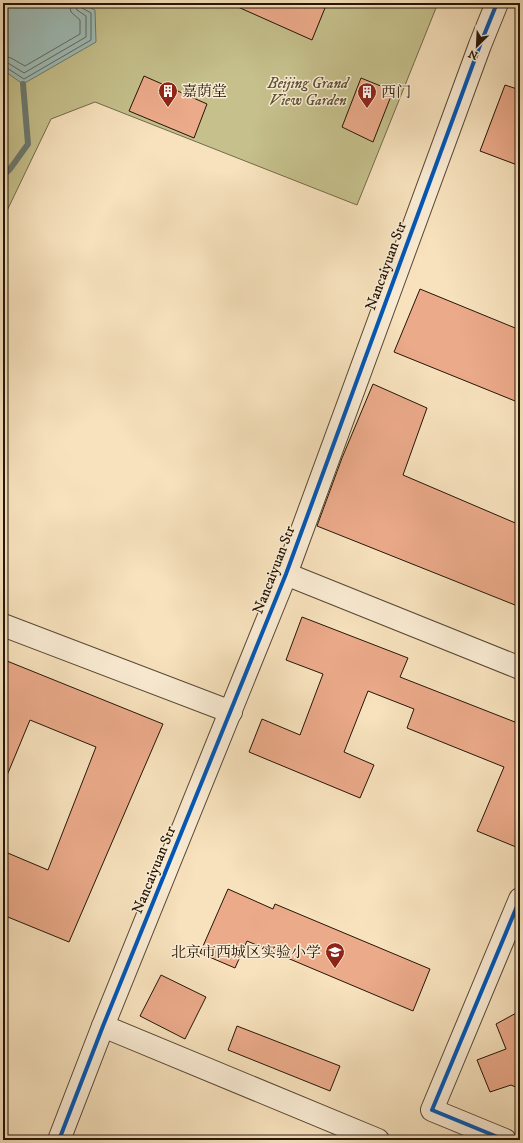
<svg xmlns="http://www.w3.org/2000/svg" width="523" height="1143" font-family="'IM FELL DW Pica','Noto Serif SC',serif">
<style>
.green{fill:#c5c08c;stroke:#746a49}
.water{fill:#9ebdb8;stroke:#6d7a71}
.lines{fill:none;stroke-linecap:round;stroke-linejoin:round}
.shore{stroke:#61695f;stroke-width:1}
.stream{stroke:#6d7a71;stroke-width:6}
.building{fill:#ebaa8a;stroke:#241506}
.minor-casing{stroke:#594834;stroke-width:24}
.tertiary-casing{stroke:#594834;stroke-width:24}
.minor{stroke:#faecd4;stroke-width:22}
.tertiary{stroke:#faecd4;stroke-width:22}
.cycleway-casing{stroke:#faecd4;stroke-width:6}
.cycleway{stroke:#0057b8;stroke-width:4}
.labels{text-anchor:middle;dominant-baseline:central;stroke-width:3;stroke-linejoin:round;paint-order:stroke}
.park-label{font-size:15px;font-style:italic;fill:#5c5135;stroke:#faecd4}
.poi-label{font-size:15px;fill:#241506;stroke:#faecd4;text-anchor:start}
.street-label{font-size:15px;fill:#241506;stroke:#faecd4}
</style>
<rect width="100%" height="100%" fill="#f7e2bd"/>
<filter id="stains"><feTurbulence type="fractalNoise" baseFrequency=".005" numOctaves="4"/><feColorMatrix values="0 0 0 0 .2 0 0 0 0 .09 0 0 0 0 .02 0 0 0 .5 -.17"/></filter>
<radialGradient id="worn" r=".72"><stop offset=".6" stop-color="#630" stop-opacity="0"/><stop offset="1" stop-color="#630" stop-opacity=".3"/></radialGradient>
<path class="green" d="M3,3H438L357,205L95,102L51,119L3,219Z"/>
<path class="water" d="M3,3H81L95,10L96,42L23,84L3,70Z"/>
<g class="lines">
<path class="shore" d="M3,56L11,58L25,66L80,34V20L71,12L69,3
M3,62L8,63L24,73L86,37V16L77,10L75,3
M3,67L7,68L24,79L91,40V13L82,8L80,3"/>
<path class="stream" d="M3,176L10,169L28,144L23,84"/>
</g>
<path class="building" d="M229,3H327L312,40Z
M144,76L207,104L194,138L129,111Z
M361,78L393,91L373,142L342,127Z
M505,85L520,90V166L480,151Z
M420,289L520,330V403L394,352Z
M373,384L427,408L403,475L520,525V607L317,526L342,458Z
M302,617L408,658L400,677L520,724V839L516,847L477,831L504,767L407,728L414,709L368,691L344,752L374,765L360,798L249,752L262,719L300,735L323,674L286,660Z
M7,661L163,724L69,942L3,915V851L48,870L96,747L30,720L3,785V670Z
M228,889L273,909L275,904L430,969L413,1011L247,941L235,968L200,953Z
M161,975L206,997L185,1039L140,1016Z
M520,1011V1089L511,1085L490,1092L477,1060L506,1049L496,1024Z
M237,1026L340,1066L330,1091L228,1050Z"/>
<g class="lines">
<defs>
<path id="minor" d="M286,574L520,668
M3,625L231,712
M103,1026L378,1140
M505,1140L432,1110L520,899"/>
<path id="tertiary" d="M59,1140L103,1026L286,574L480,45L497,3"/>
</defs>
<use href="#minor" class="minor-casing"/>
<use href="#tertiary" class="tertiary-casing"/>
<use href="#minor" class="minor"/>
<use href="#tertiary" class="tertiary"/>
<defs>
<path id="cycleway" d="M59,1140L103,1026L286,574L480,45L497,3
M505,1140L432,1110L520,899"/>
</defs>
<use href="#cycleway" class="cycleway-casing"/>
<use href="#cycleway" class="cycleway"/>
</g>
<defs>
<symbol id="building-pin" viewBox="-11 -11 22 30"><path d="M0 17L-7.5 6A9.5 9.5 0 1 1 7.5 6Z" fill="#8f2418" stroke="#faecd4"/><path d="M-4-6H4V6H1V3H-1V6H-4ZM-2.5-4.3h1.7v1.8h-1.7ZM.8-4.3h1.7v1.8H.8ZM-2.5-1h1.7V.8h-1.7ZM.8-1h1.7V.8H.8Z" fill="#fff"/></symbol>
<symbol id="school-pin" viewBox="-11 -11 22 30"><path d="M0 17L-7.5 6A9.5 9.5 0 1 1 7.5 6Z" fill="#8f2418" stroke="#faecd4"/><path d="M0-5L7-2L0 1L-7-2ZM-4 1L0 2.5L4 1V4Q0 6-4 4Z" fill="#fff"/></symbol>
</defs>
<g fill-rule="evenodd">
<use href="#building-pin" x="157" y="80" width="22" height="30"/>
<use href="#building-pin" x="356" y="81" width="22" height="30"/>
<use href="#school-pin" x="324" y="941" width="22" height="30"/>
</g>
<g class="labels">
<g class="park-label">
<text x="308" y="83">Beijing Grand<tspan x="308" dy="17">View Garden</tspan></text>
</g>
<g class="poi-label">
<text x="182" y="91">嘉荫堂</text>
<text x="381" y="92">西门</text>
<text x="321" y="952" text-anchor="end">北京市西城区实验小学</text>
</g>
<g class="street-label">
<text transform="translate(386 266) rotate(-70)">Nancaiyuan Str</text>
<text transform="translate(274 570) rotate(-69)">Nancaiyuan Str</text>
<text transform="translate(154 870) rotate(-68)">Nancaiyuan Str</text>
</g>
</g>
<rect width="523" height="1143" fill="none" stroke="#f7e2bd" stroke-width="16"/>
<rect x="4" y="4" width="515" height="1135" fill="none" stroke="#241506" stroke-width="2"/>
<rect x="8" y="8" width="507" height="1127" fill="none" stroke="#241506"/>
<g transform="translate(477 46) rotate(204)" stroke="#faecd4" stroke-width="3" paint-order="stroke">
<path d="M0-3L7 15L0 10L-7 15Z" fill="#241506"/>
<text y="-6" font-size="11" font-weight="bold" text-anchor="middle" fill="#241506">N</text>
</g>
<rect width="100%" height="100%" filter="url(#stains)"/>
<rect width="100%" height="100%" fill="url(#worn)"/>
</svg>
